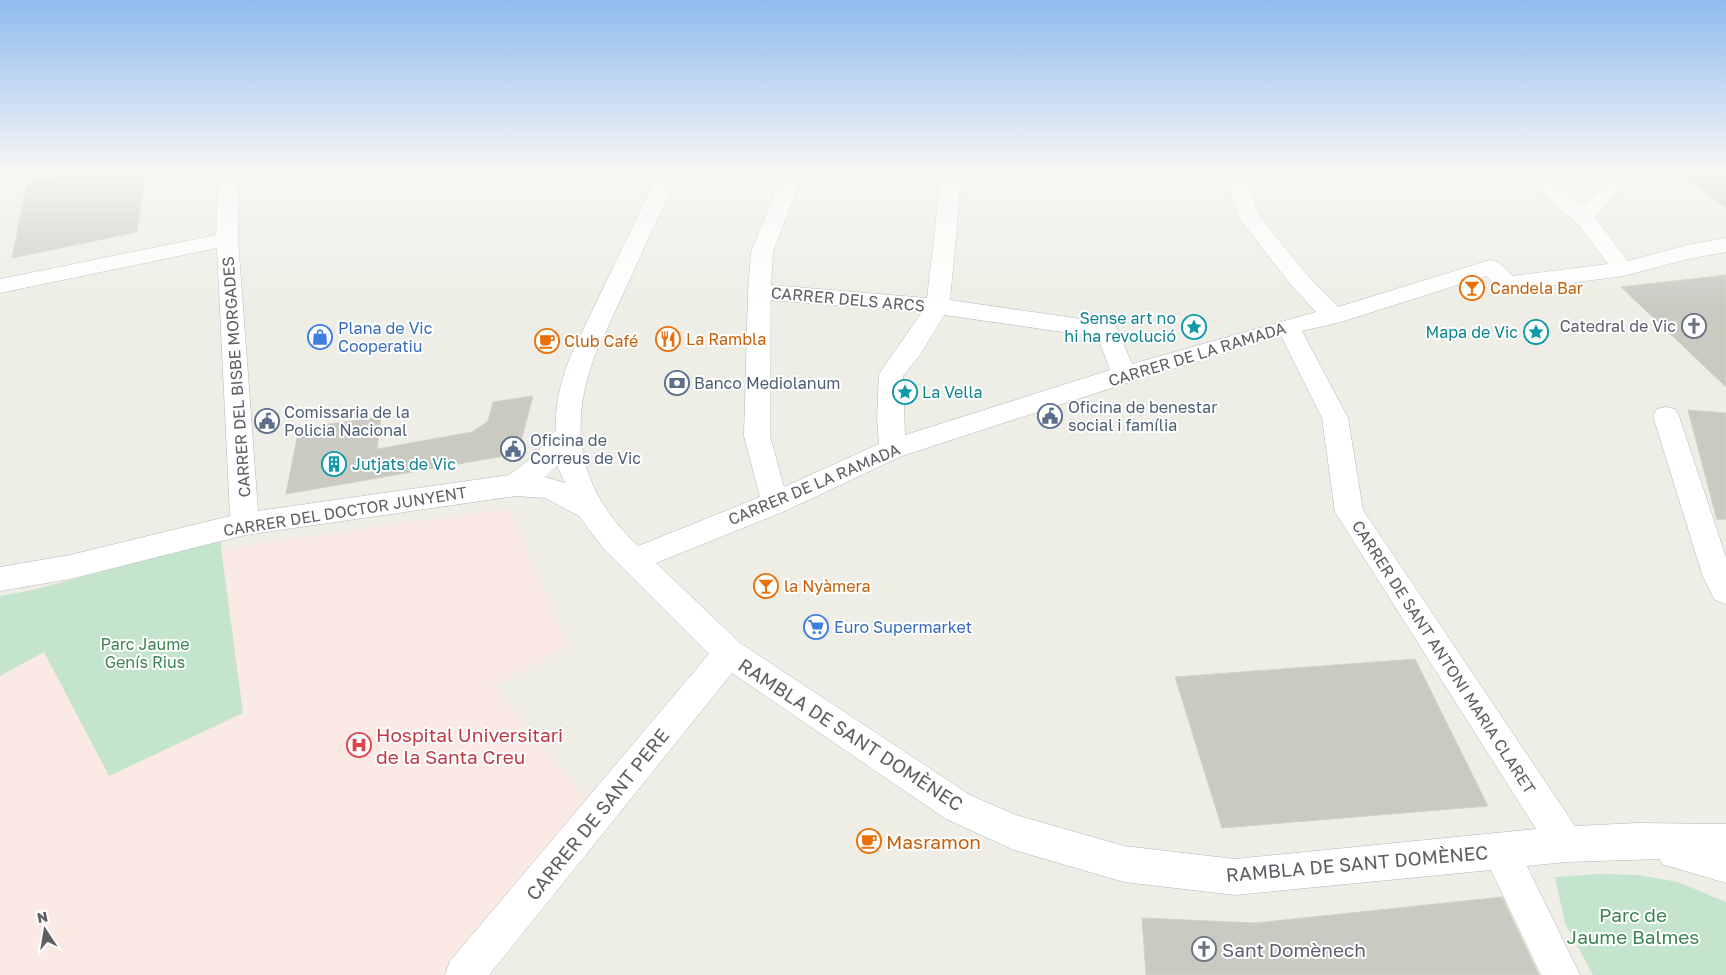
<svg xmlns="http://www.w3.org/2000/svg" width="1726" height="975" font-family="'Golos Text',sans-serif">
<style>
.medical{fill:#faeae3}
.green{fill:#c4e4cb}
.building{fill:#cac9c2;stroke:#d3d2c4}
.lines{fill:none;stroke-linecap:round;stroke-linejoin:round}
.street-casing{stroke:#b6b6bb;stroke-width:1}
.street{fill:#fff;fill-rule:evenodd}
.labels{text-anchor:middle;dominant-baseline:central;stroke-width:4;stroke-linejoin:round;paint-order:stroke}
.food-label{font-size:16px;fill:#c56008;stroke:#fff;text-anchor:start}
.street-label{font-size:16px;fill:#5d5f65;stroke:#fff}
.culture-label{font-size:16px;fill:#0d838f;stroke:#fff;text-anchor:end}
.worship-label{font-size:16px;fill:#5b616d;stroke:#fff;text-anchor:end}
.shop-label{font-size:16px;fill:#366cbe;stroke:#fff;text-anchor:start}
.service-label{font-size:16px;fill:#4e5e75;stroke:#fff;text-anchor:start}
.park-label{font-size:16px;fill:#3c8550;stroke:#fff}
.near-health-label{font-size:19px;fill:#be3a42;stroke:#fff;text-anchor:start}
.near-street-label{font-size:19px;fill:#5d5f65;stroke:#fff}
.near-food-label{font-size:19px;fill:#c56008;stroke:#fff;text-anchor:start}
.near-park-label{font-size:19px;fill:#3c8550;stroke:#fff}
.near-worship-label{font-size:19px;fill:#5b616d;stroke:#fff;text-anchor:start}
</style>
<rect width="100%" height="100%" fill="#eeeee6"/>
<path class="medical" d="M509,508L568,647L493,686L593,808L448,975H0V676L44,652L109,776L243,713L221,549Z"/>
<path class="green" d="M220,540L243,713L109,776L44,652L0,676V596L33,590Z
M1599,874L1638,875L1678,882L1726,902V975H1593L1565,923L1555,877Z"/>
<path class="building" d="M93,170H146L137,232L12,258L27,183Z
M1675,170H1726V208Z
M1726,275V387L1621,287Z
M533,396L521,441L504,456L286,494L299,428L381,417L377,449L472,432L488,421L493,402Z
M1688,410L1726,413V519L1717,520Z
M1415,659L1488,806L1222,828L1175,677Z
M1502,897L1539,975H1146L1142,918L1255,923Z"/>
<g class="lines">
<defs>
<path id="street" d="M219,170H239L238,239L258,511L509,475L533,457L556,430C555,402 561,380 571,355L660,170H680L595,355C567,430 579,490 638,546L760,497L744,436L748,292L751,252L784,170H804L773,252L771,285L927,298L942,170H962L950,300L1115,324L1132,364L1316,312L1292,286L1239,218L1223,170H1243L1260,217L1308,276L1338,307L1490,260L1498,262L1513,276L1608,264L1576,222L1564,213L1519,170H1540L1582,207L1617,170H1638L1595,217L1628,261L1687,245L1726,238V252L1688,259L1623,276L1508,291L1500,289L1486,276L1341,322L1302,331L1348,418L1363,510L1575,826L1638,823L1726,824V883L1662,864L1660,859L1566,862L1527,866L1580,975H1541L1491,870L1235,895L1124,882L1014,850L946,819L732,673L489,975H445L450,961L709,654L603,548L579,516L545,498L516,496L245,535L70,579L0,591V567L70,555L230,516L217,248L0,293V279L216,235ZM770,300L922,312L879,374L877,419L879,444L784,487L770,436ZM944,315L1098,337L1110,370L905,435L903,376L920,355ZM1281,336L1322,418L1335,512L1536,829L1235,859L1124,846L1016,815L970,795L740,643L656,563L785,511L902,456L1133,381ZM557,465L565,483L545,477Z
M1666,407L1675,409L1679,416L1726,557V604L1715,600L1703,577L1653,416L1657,409Z"/>
</defs>
<use href="#street" class="street-casing"/>
<use href="#street" class="street"/>
</g>
<linearGradient id="sky" x2="0" y2="1"><stop stop-color="#8fbbef"/><stop offset="0.56" stop-color="#f7f7f4"/><stop offset="1" stop-color="#f7f7f4" stop-opacity="0"/></linearGradient>
<rect width="1726" height="306" fill="url(#sky)"/>
<defs>
<symbol id="bar-ring" viewBox="-11 -11 22 22"><circle r="9.5" fill="#fff" stroke="#e8710a" stroke-width="1.5"/><path d="M-6-5H6L.8 .8V4.5H3.5V6h-7V4.5H-.8V.8Z" fill="#e8710a"/></symbol>
<symbol id="church-ring" viewBox="-11 -11 22 22"><circle r="9.5" fill="#fff" stroke="#6b7280" stroke-width="1.5"/><path d="M-1.2-6h2.4v3.5h3.3v2.4h-3.3V6h-2.4V-.1h-3.3v-2.4h3.3Z" fill="#6b7280"/></symbol>
<symbol id="sight-ring" viewBox="-11 -11 22 22"><circle r="9.5" fill="#fff" stroke="#0f9aa8" stroke-width="1.5"/><path d="M0-6L1.8-2.2L6-1.7L2.9 1.2L3.7 5.4L0 3.3L-3.7 5.4L-2.9 1.2L-6-1.7L-1.8-2.2Z" fill="#0f9aa8"/></symbol>
<symbol id="shop-ring" viewBox="-11 -11 22 22"><circle r="9.5" fill="#fff" stroke="#3f7fe0" stroke-width="1.5"/><path d="M-5-2.5h2.3a2.7 3.5 0 0 1 5.4 0H5L5.5 6h-11ZM-1.5-2.5h3a1.5 2.3 0 0 0-3 0Z" fill="#3f7fe0"/></symbol>
<symbol id="restaurant-ring" viewBox="-11 -11 22 22"><circle r="9.5" fill="#fff" stroke="#e8710a" stroke-width="1.5"/><path d="M-5-6h1v4h1v-4h1v4h1v-4h1v5L-1.5 .5V6h-2V.5L-5-1ZM5-6V6H3V1.5H1.5Q1.5-4 5-6Z" fill="#e8710a"/></symbol>
<symbol id="cafe-ring" viewBox="-11 -11 22 22"><circle r="9.5" fill="#fff" stroke="#e8710a" stroke-width="1.5"/><path d="M-5.5-4.5H6V0H3Q3 3.5 0 3.5H-2.5Q-5.5 3.5-5.5 0ZM3-3.2v2h1.7v-2ZM-6 4.5H4V6H-6Z" fill="#e8710a"/></symbol>
<symbol id="bank-ring" viewBox="-11 -11 22 22"><circle r="9.5" fill="#fff" stroke="#5c6f8a" stroke-width="1.5"/><path d="M-6-4H6V4H-6ZM0-2.3a2.3 2.3 0 1 0 0 4.6a2.3 2.3 0 1 0 0-4.6Z" fill="#5c6f8a"/></symbol>
<symbol id="civic-ring" viewBox="-11 -11 22 22"><circle r="9.5" fill="#fff" stroke="#5c6f8a" stroke-width="1.5"/><path d="M-.6-6.5H3V-4.5H.6V-3L4-1V1h2V6H-6V1h2V-1L-.6-3ZM-1.2 2.5V6h2.4V2.5Z" fill="#5c6f8a"/></symbol>
<symbol id="building-ring" viewBox="-11 -11 22 22"><circle r="9.5" fill="#fff" stroke="#0f9aa8" stroke-width="1.5"/><path d="M-4-6H4V6H1V3H-1V6H-4ZM-2.5-4.3h1.7v1.8h-1.7ZM.8-4.3h1.7v1.8H.8ZM-2.5-1h1.7V.8h-1.7ZM.8-1h1.7V.8H.8Z" fill="#0f9aa8"/></symbol>
<symbol id="supermarket-ring" viewBox="-11 -11 22 22"><circle r="9.5" fill="#fff" stroke="#3f7fe0" stroke-width="1.5"/><path d="M-6-5.5h2.5l.6 2H6L4.5 2H-2.5L-4.4-4H-6ZM-1.5 3.2a1.3 1.3 0 1 0 .1 0ZM3 3.2a1.3 1.3 0 1 0 .1 0Z" fill="#3f7fe0"/></symbol>
<symbol id="hospital-ring" viewBox="-11 -11 22 22"><circle r="9.5" fill="#fff" stroke="#e0444e" stroke-width="1.5"/><path d="M-5-5h3v3.5h4V-5h3V5h-3V1.5h-4V5h-3Z" fill="#e0444e"/></symbol>
</defs>
<g fill-rule="evenodd">
<use href="#bar-ring" x="1458" y="274" width="28" height="28"/>
<use href="#church-ring" x="1680" y="312" width="28" height="28"/>
<use href="#sight-ring" x="1180" y="313" width="28" height="28"/>
<use href="#sight-ring" x="1522" y="318" width="28" height="28"/>
<use href="#shop-ring" x="306" y="323" width="28" height="28"/>
<use href="#restaurant-ring" x="654" y="325" width="28" height="28"/>
<use href="#cafe-ring" x="533" y="327" width="28" height="28"/>
<use href="#bank-ring" x="663" y="369" width="28" height="28"/>
<use href="#sight-ring" x="891" y="378" width="28" height="28"/>
<use href="#civic-ring" x="1036" y="402" width="28" height="28"/>
<use href="#civic-ring" x="253" y="407" width="28" height="28"/>
<use href="#civic-ring" x="499" y="435" width="28" height="28"/>
<use href="#building-ring" x="320" y="450" width="28" height="28"/>
<use href="#bar-ring" x="752" y="572" width="28" height="28"/>
<use href="#supermarket-ring" x="802" y="613" width="28" height="28"/>
<use href="#hospital-ring" x="345" y="731" width="28" height="28"/>
<use href="#cafe-ring" x="855" y="827" width="28" height="28"/>
<use href="#church-ring" x="1190" y="935" width="28" height="28"/>
</g>
<g class="labels">
<g class="food-label">
<text x="1490" y="288">Candela Bar</text>
<text x="686" y="339">La Rambla</text>
<text x="564" y="341">Club Café</text>
<text x="784" y="586">la Nyàmera</text>
</g>
<g class="street-label">
<text transform="translate(848 299) rotate(5)">CARRER DELS ARCS</text>
<text transform="translate(1197 354) rotate(-17)">CARRER DE LA RAMADA</text>
<text transform="translate(236 377) rotate(-94)">CARRER DEL BISBE MORGADES</text>
<text transform="translate(814 484) rotate(-23)">CARRER DE LA RAMADA</text>
<text transform="translate(345 511) rotate(-9)">CARRER DEL DOCTOR JUNYENT</text>
<text transform="translate(1444 657) rotate(57)">CARRER DE SANT ANTONI MARIA CLARET</text>
</g>
<g class="culture-label">
<text x="1176" y="318">Sense art no<tspan x="1176" dy="18">hi ha revolució</tspan></text>
<text x="1518" y="332">Mapa de Vic</text>
<text x="922" y="392" text-anchor="start">La Vella</text>
<text x="352" y="464" text-anchor="start">Jutjats de Vic</text>
</g>
<g class="worship-label">
<text x="1676" y="326">Catedral de Vic</text>
</g>
<g class="shop-label">
<text x="338" y="328">Plana de Vic<tspan x="338" dy="18">Cooperatiu</tspan></text>
<text x="834" y="627">Euro Supermarket</text>
</g>
<g class="service-label">
<text x="694" y="383">Banco Mediolanum</text>
<text x="1068" y="407">Oficina de benestar<tspan x="1068" dy="18">social i família</tspan></text>
<text x="284" y="412">Comissaria de la<tspan x="284" dy="18">Policia Nacional</tspan></text>
<text x="530" y="440">Oficina de<tspan x="530" dy="18">Correus de Vic</tspan></text>
</g>
<g class="park-label">
<text x="145" y="644">Parc Jaume<tspan x="145" dy="18">Genís Rius</tspan></text>
</g>
<g class="near-health-label">
<text x="376" y="734">Hospital Universitari<tspan x="376" dy="22">de la Santa Creu</tspan></text>
</g>
<g class="near-street-label">
<text transform="translate(851 734) rotate(33)">RAMBLA DE SANT DOMÈNEC</text>
<text transform="translate(597 814) rotate(-51)">CARRER DE SANT PERE</text>
<text transform="translate(1357 863) rotate(-5)">RAMBLA DE SANT DOMÈNEC</text>
</g>
<g class="near-food-label">
<text x="886" y="841">Masramon</text>
</g>
<g class="near-park-label">
<text x="1633" y="914">Parc de<tspan x="1633" dy="22">Jaume Balmes</tspan></text>
</g>
<g class="near-worship-label">
<text x="1222" y="949">Sant Domènech</text>
</g>
</g>
<g transform="translate(45 930) rotate(348)" stroke="#ffffff" stroke-width="4" paint-order="stroke">
<path d="M0-4L9 19L0 12L-9 19Z" fill="#5d5f65"/>
<text y="-8" font-size="14" font-weight="bold" text-anchor="middle" fill="#5d5f65">N</text>
</g>
</svg>
